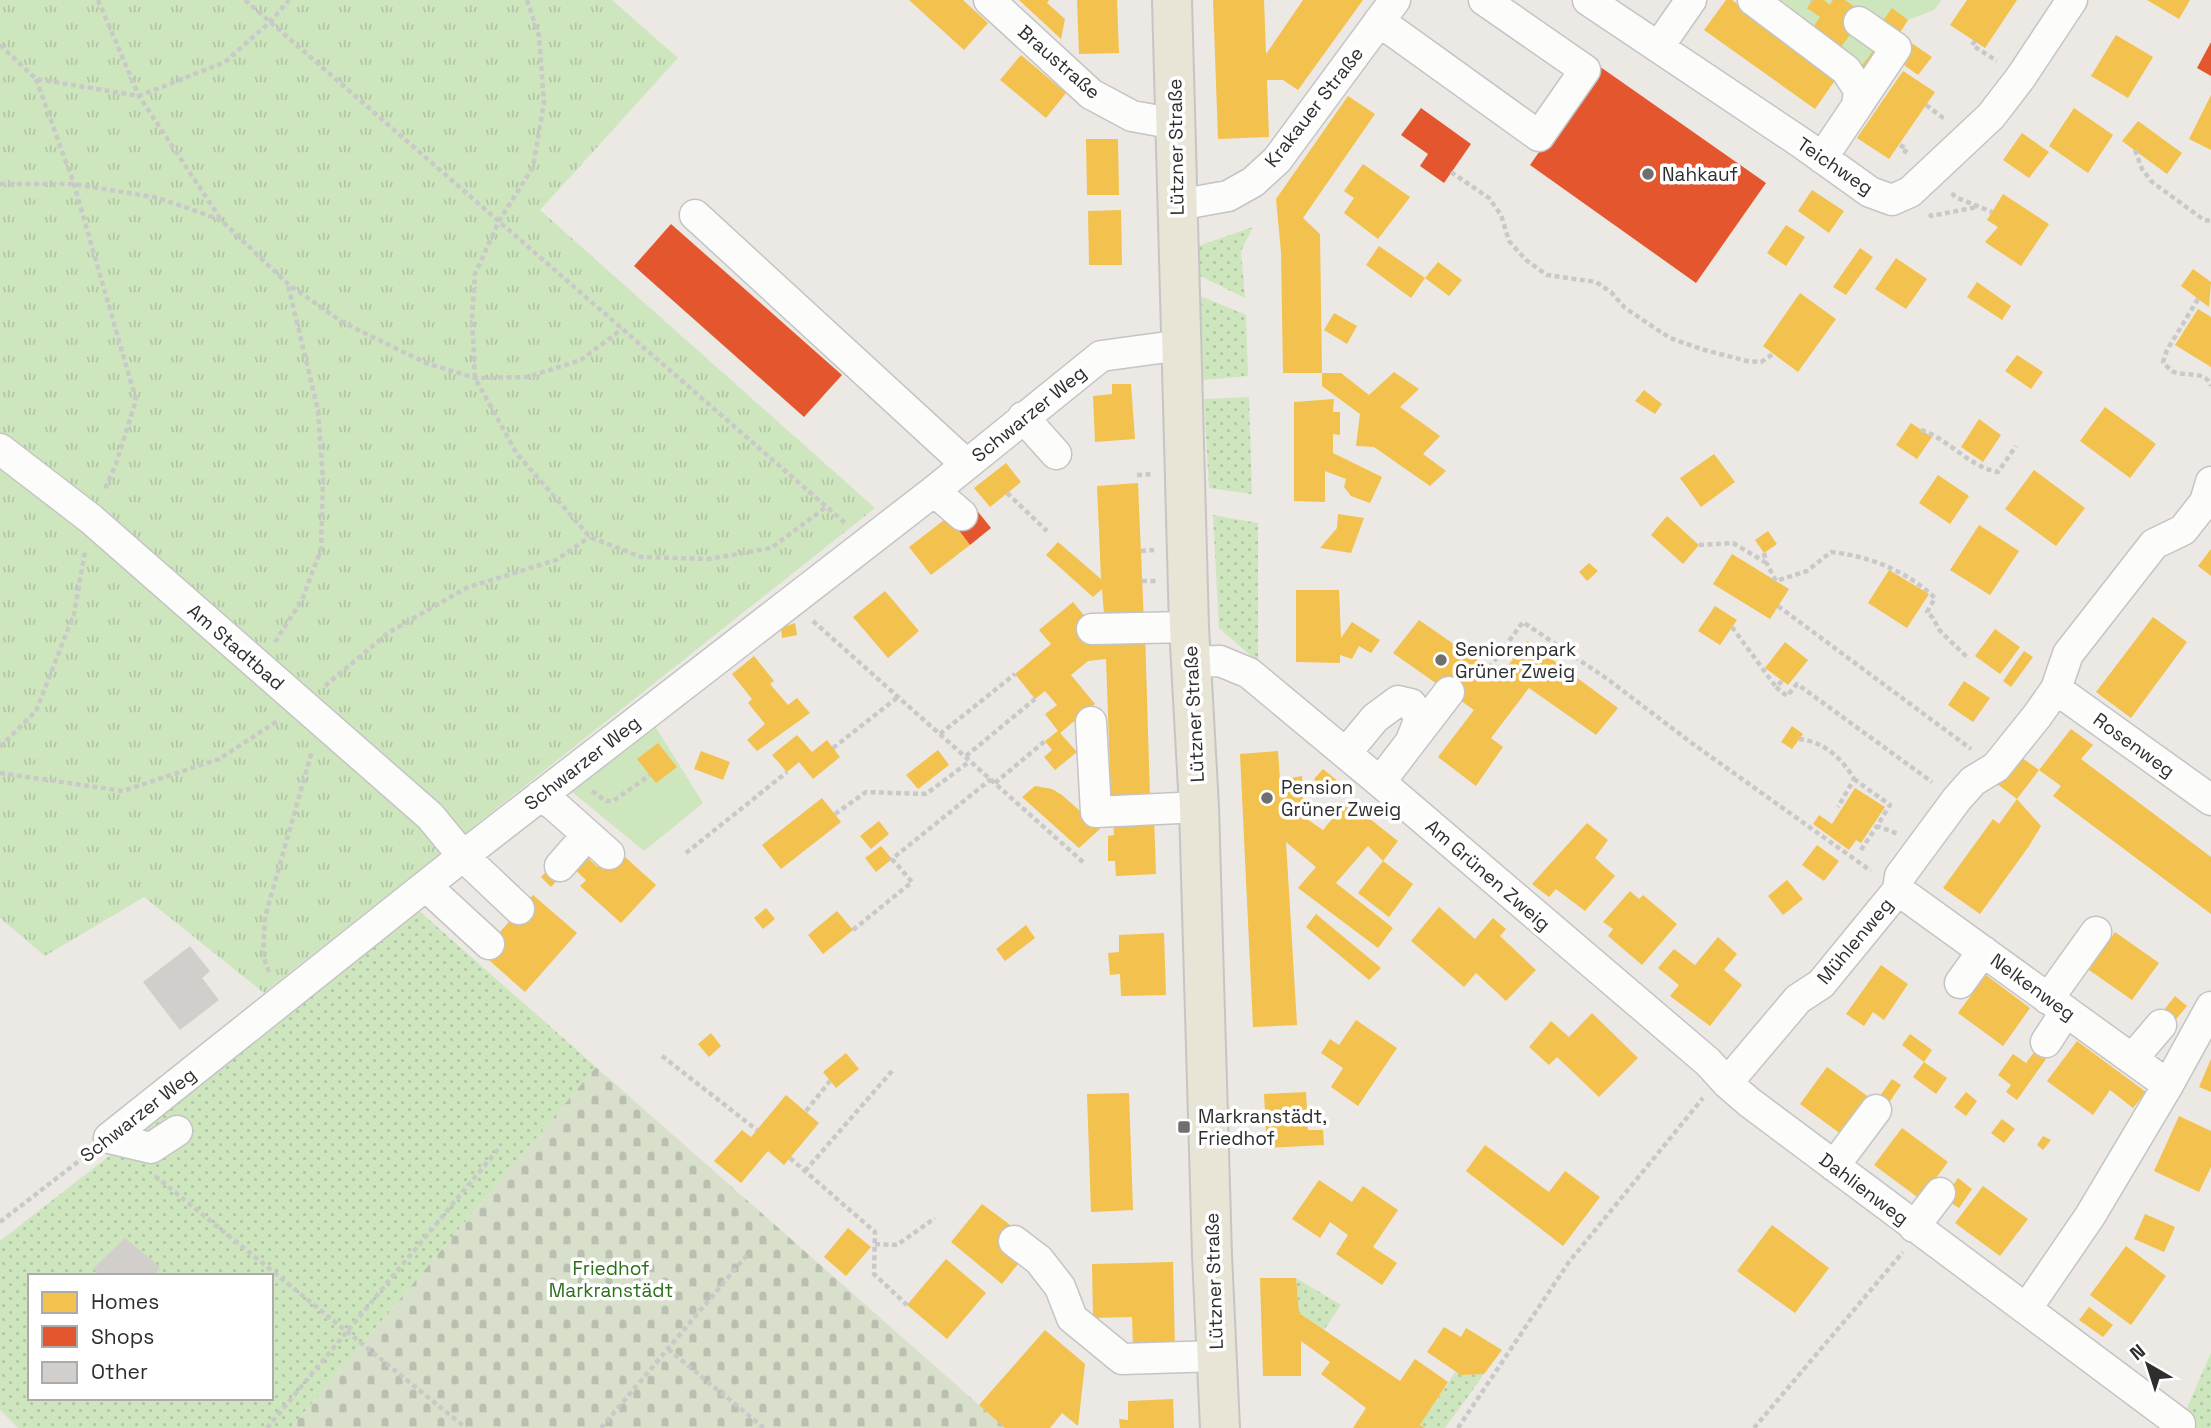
<svg xmlns="http://www.w3.org/2000/svg" width="2211" height="1428" font-family="'Space Grotesk',sans-serif">
<style>
.grass{fill:url(#grass-dots);fill-rule:evenodd}
.cemetery{fill:url(#cemetery-stones)}
.park{fill:url(#park-tufts)}
.garden{fill:#cee6be}
.homes{fill:#f2c14e}
.shops{fill:#e4572e}
.building{fill:#d1cecb}
.lines{fill:none;stroke-linecap:round;stroke-linejoin:round}
.minor-casing{stroke:#c5c4c5;stroke-width:33}
.major-casing{stroke:#c6c5c4;stroke-width:42}
.path{stroke:#c9c9c8;stroke-width:4.5;stroke-dasharray:5 3.5;stroke-linecap:butt}
.minor{stroke:#fcfcfb;stroke-width:30}
.major{stroke:#e8e4d6;stroke-width:38}
.poi-dot{fill:#706f6e;stroke:#fff;stroke-width:2.5}
.labels{text-anchor:middle;dominant-baseline:central;stroke-width:7;stroke-linejoin:round;paint-order:stroke}
.street-label{font-size:19px;fill:#2e2e2e;stroke:#fff}
.poi-label{font-size:19px;fill:#2e2e2e;stroke:#fff;text-anchor:start}
.park-label{font-size:19px;fill:#2c6e1b;stroke:#fff}
</style>
<defs>
<pattern id="grass-dots" width="8" height="8" patternUnits="userSpaceOnUse" patternTransform="scale(1.75)"><rect width="8" height="8" fill="#cee6be"/><path d="M2 2h.1M6 6h.1" fill="none" stroke="#b1c6a4" stroke-width="1.8" stroke-linecap="round"/></pattern>
<pattern id="cemetery-stones" width="16" height="16" patternUnits="userSpaceOnUse" patternTransform="scale(1.75)"><rect width="16" height="16" fill="#d8e0cc"/><path d="M2 7V4a2 2 0 0 1 4 0v3zM10 15v-3a2 2 0 0 1 4 0v3z" fill="#bac0b0"/></pattern>
<pattern id="park-tufts" width="24" height="20" patternUnits="userSpaceOnUse" patternTransform="scale(1.75)"><rect width="24" height="20" fill="#cee6be"/><path d="M3 7l-1-3M5 7V3M7 7l1-3M15 17l-1-3M17 17v-4M19 17l1-3" fill="none" stroke="#b1c6a4"/></pattern>
</defs>
<rect width="100%" height="100%" fill="#ece8e4"/>
<path class="grass" d="M1253,227L1241,251L1245,298L1200,276L1198,246Z
M1198,295L1246,315L1248,376L1203,380Z
M1249,397L1252,494L1209,488L1204,399Z
M1213,515L1258,523V662L1219,628Z
M418,910L596,1067L291,1428H18L0,1410V1241L145,1128ZM30,1276H271V1398H30Z
M1296,1278L1341,1305L1324,1330L1299,1313Z
M2211,1353V1428H2186L2180,1424Z
M1456,1371L1461,1375L1484,1374L1445,1428H1425L1420,1425Z"/>
<path class="cemetery" d="M596,1067L1005,1428H291Z"/>
<path class="park" d="M0,0H612L678,58L540,210L875,508L264,993L144,897L45,956L0,918Z"/>
<path class="garden" d="M1771,0H1942L1934,10L1908,20L1872,76Z
M655,726L703,803L644,851L571,791Z"/>
<path class="homes" d="M909,0H963L988,23L964,50Z
M1019,0H1049L1047,3L1065,19L1061,39Z
M1077,0H1117L1119,53L1079,54Z
M1213,0H1264L1266,54L1303,0H1363L1298,90L1283,80H1267L1269,137L1218,139Z
M1726,0H1732L1838,76L1815,109L1704,30Z
M1813,0H1824L1830,5L1833,0H1845L1865,14L1841,47L1814,26L1820,17L1807,8Z
M1967,0H2017L1985,48L1950,25Z
M2147,0H2190L2179,19Z
M1892,8L1908,20L1897,37L1880,25Z
M2116,35L2153,57L2128,98L2091,76Z
M1910,42L1932,57L1918,75L1897,60Z
M1876,47L1872,77L1860,68Z
M1021,55L1066,93L1046,118L1000,80Z
M1903,71L1935,92L1889,159L1857,138Z
M2211,95V150L2189,139Z
M1348,96L1375,114L1303,218L1320,234L1322,373H1283L1281,252L1276,199Z
M2074,108L2113,135L2088,173L2049,146Z
M2138,121L2182,153L2167,174L2122,141Z
M2022,133L2049,152L2029,178L2003,160Z
M1086,139H1118L1119,195H1087Z
M1363,164L1410,197L1378,239L1344,213L1354,198L1344,191Z
M1812,190L1844,211L1829,233L1798,211Z
M2003,194L2049,224L2021,266L1985,242L1998,227L1987,220Z
M1121,210L1122,265H1089L1088,211Z
M1786,225L1805,237L1786,266L1767,253Z
M1379,246L1425,278L1438,262L1462,280L1449,296L1425,278L1411,298L1366,265Z
M1860,248L1873,257L1846,295L1833,287Z
M1896,258L1927,279L1906,309L1875,289Z
M2193,269L2211,282L2209,307L2181,286Z
M1977,282L2011,306L2002,320L1967,297Z
M1800,293L1836,319L1798,372L1763,346Z
M2198,309L2211,317V367L2175,345Z
M1334,313L1357,326L1347,344L1324,330Z
M2017,355L2043,372L2031,389L2005,371Z
M1394,372L1419,389L1400,407L1440,436L1423,454L1446,471L1430,486L1374,447L1356,446L1360,414L1322,386V373H1341L1369,395Z
M1112,384H1131L1135,439L1095,442L1093,396L1112,394Z
M1644,390L1662,404L1655,414L1635,401Z
M1334,399L1333,412H1340V435L1333,434V453L1382,477L1370,503L1351,496L1344,487L1346,479L1325,471V502L1294,501V402Z
M2105,407L2156,444L2130,478L2080,441Z
M1979,419L2001,435L1983,462L1961,447Z
M1911,423L1932,437L1917,459L1896,445Z
M1714,454L1735,482L1701,507L1680,478Z
M1006,463L1021,482L990,507L974,488Z
M2034,470L2085,508L2056,546L2005,509Z
M1938,475L1969,496L1950,524L1919,503Z
M1138,483L1144,624L1105,626L1102,589L1093,597L1046,555L1058,542L1101,579L1097,486Z
M1338,514L1364,518L1351,553L1320,548L1337,528Z
M1667,516L1699,545L1683,564L1651,535Z
M948,517L970,545L931,575L909,547Z
M1979,525L2019,551L1990,595L1950,570Z
M1768,531L1777,544L1764,553L1755,540Z
M2211,549V576L2198,566Z
M1732,554L1789,589L1770,619L1713,584Z
M1589,563L1598,571L1587,581L1579,572Z
M1889,570L1929,594L1907,628L1868,603Z
M1296,590H1339L1341,638L1352,622L1380,640L1371,653L1359,646L1352,659L1340,655V663L1296,662Z
M885,591L919,631L888,658L853,617Z
M1073,602L1091,624L1093,644H1105V632L1145,630L1150,799L1111,800L1106,659L1088,661L1071,675L1095,704L1060,733L1077,752L1055,770L1044,757L1052,750L1045,741L1058,731L1045,714L1057,705L1045,691L1035,699L1015,674L1051,644L1039,630Z
M1715,606L1737,620L1720,645L1698,631Z
M2153,617L2187,642L2131,718L2096,692Z
M1419,620L1500,676L1527,641L1618,708L1596,735L1529,688L1491,738L1503,747L1476,786L1438,757L1474,710L1393,653Z
M795,623L797,635L782,638L781,628Z
M1995,629L2020,647L2000,674L1975,656Z
M1785,642L1808,660L1788,685L1765,668Z
M2024,651L2033,657L2011,687L2003,681Z
M754,656L774,681L770,684L788,705L797,698L810,713L757,751L747,740L765,724L748,703L752,699L732,674Z
M1964,681L1990,698L1973,722L1948,705Z
M1792,726L1803,734L1792,749L1781,742Z
M2071,729L2093,745L2081,759L2211,857V914L2053,796L2061,786L2039,770Z
M797,735L812,752L827,740L840,757L813,779L799,762L787,772L772,755Z
M658,743L677,767L656,783L637,759Z
M938,750L949,765L918,789L906,775Z
M701,751L730,762L723,780L694,769Z
M1278,751L1280,780L1302,776L1304,817L1323,830L1347,801L1398,841L1383,861L1368,846L1336,883L1393,928L1378,948L1298,888L1316,867L1286,842L1297,1025L1253,1027L1240,754Z
M2018,755L2039,770L2017,799L2041,826L2029,846L1980,914L1943,888L1993,819L1999,824L2017,799L1996,783Z
M1323,769L1344,786L1335,797L1314,779Z
M1035,786L1052,789L1062,795L1100,829L1079,848L1022,797Z
M1855,788L1885,807L1861,843L1856,840L1849,850L1813,824L1819,815L1832,824Z
M822,798L841,822L781,869L762,845Z
M1154,817L1156,874L1116,876L1115,861H1108V836L1114,835L1113,819Z
M879,821L889,834L871,849L860,836Z
M1587,823L1608,840L1595,858L1615,876L1585,911L1556,889L1549,897L1532,884Z
M1817,845L1839,861L1824,881L1802,865Z
M881,846L892,859L876,872L865,858Z
M615,848L656,885L621,923L580,886L586,880L571,866L583,854L598,867Z
M556,861L566,871L551,887L541,877Z
M1383,861L1413,884L1389,917L1358,893Z
M1787,880L1803,899L1783,915L1768,896Z
M1630,891L1639,899L1643,895L1677,924L1642,965L1608,936L1613,929L1603,922Z
M533,895L577,933L525,992L481,953Z
M1439,907L1475,939L1493,918L1506,929L1500,936L1536,970L1506,1001L1476,973L1464,987L1411,941Z
M766,908L775,919L763,929L754,918Z
M837,911L853,930L823,954L808,935Z
M1316,914L1381,968L1369,980L1306,927Z
M1026,925L1035,938L1005,961L996,949Z
M2115,932L2159,963L2132,1000L2089,970Z
M1164,933L1166,995L1121,996L1120,974L1110,975L1108,953L1119,952V935Z
M1718,937L1737,954L1724,970L1742,985L1710,1026L1670,996L1679,985L1658,968L1674,949L1695,965Z
M1881,965L1908,984L1884,1020L1873,1012L1864,1026L1846,1014Z
M1986,975L2030,1008L2003,1046L1958,1013Z
M2175,996L2187,1006L2168,1029L2156,1020Z
M1592,1013L1638,1058L1599,1097L1557,1057L1549,1065L1529,1047L1551,1021L1569,1037Z
M1356,1020L1397,1048L1358,1106L1331,1087L1343,1068L1321,1053L1330,1039L1339,1045Z
M711,1033L721,1046L709,1057L698,1044Z
M1910,1034L1932,1050L1924,1062L1902,1045Z
M2077,1041L2146,1092L2133,1108L2110,1090L2093,1115L2047,1081Z
M2035,1051L2046,1059L2017,1100L2006,1092L2011,1085L1998,1075L2013,1054L2026,1063Z
M846,1053L859,1069L836,1088L823,1072Z
M2211,1059V1092L2199,1087Z
M1924,1062L1947,1078L1936,1094L1913,1077Z
M1827,1067L1873,1100L1845,1137L1800,1104Z
M1892,1079L1901,1085L1884,1110L1875,1103Z
M1306,1092L1308,1130H1323L1324,1145L1267,1148L1264,1094Z
M1966,1092L1977,1101L1966,1116L1954,1107Z
M1129,1093L1133,1210L1091,1212L1087,1094Z
M786,1095L819,1123L784,1165L768,1151L741,1183L714,1161L742,1130L751,1137Z
M2179,1116L2211,1131V1167L2199,1192L2154,1171Z
M2002,1119L2015,1129L2004,1143L1991,1133Z
M1902,1128L1948,1162L1920,1199L1874,1165Z
M2043,1136L2051,1140L2043,1150L2037,1145Z
M1485,1145L1549,1192L1565,1171L1600,1197L1563,1246L1466,1171Z
M1958,1178L1972,1189L1959,1208L1944,1198Z
M1319,1180L1352,1202L1363,1186L1398,1210L1373,1247L1397,1263L1382,1285L1336,1254L1348,1235L1330,1222L1320,1238L1292,1219Z
M1983,1186L2028,1219L2000,1256L1955,1223Z
M982,1204L1021,1233L1022,1259L1002,1284L951,1242Z
M2145,1214L2175,1227L2164,1252L2134,1239Z
M1772,1225L1829,1268L1795,1313L1737,1271Z
M848,1228L871,1247L846,1276L824,1257Z
M2126,1246L2166,1276L2131,1325L2090,1295Z
M946,1259L986,1293L947,1339L907,1305Z
M1173,1262L1175,1348L1133,1349L1132,1317L1093,1318L1092,1264Z
M1260,1278H1296L1299,1313L1400,1381L1415,1359L1448,1382L1420,1425L1425,1428H1353L1366,1408L1321,1374L1330,1362L1301,1341V1376H1263Z
M2089,1307L2113,1325L2103,1337L2079,1320Z
M1444,1327L1461,1337L1466,1328L1502,1350L1484,1374L1461,1375L1427,1352Z
M1045,1330L1085,1364L1078,1426L1062,1413L1050,1428H1005L979,1405Z
M1173,1399L1174,1428H1120L1119,1419L1128,1420V1401Z"/>
<path class="shops" d="M2211,42V76L2197,68Z
M1599,66L1766,183L1696,283L1530,165Z
M1421,108L1471,144L1444,183L1420,166L1428,154L1401,135Z
M671,224L842,375L804,417L634,266Z
M975,508L991,528L970,545L954,524Z"/>
<path class="building" d="M190,946L210,971L202,978L219,1000L180,1030L143,982Z
M125,1238L160,1267L154,1276H102L93,1269Z"/>
<g class="lines">
<defs>
<path id="minor" d="M989,0L1091,94L1132,116L1176,124
M1588,0L1803,144L1870,192L1892,200L1910,192L1991,116L2021,77L2072,0
M1753,0L1846,70L1859,90L1857,106L1822,158
M1379,21L1539,136L1585,70L1484,0
M1659,46L1691,0
M1857,106L1896,48L1859,22
M1178,205L1228,196L1253,182L1277,160L1395,0
M695,215L966,464
M1023,417L1056,454
M0,449L91,519L430,816L463,856L519,909
M934,491L962,515
M1092,629L1189,627
M1191,662L1220,661L1249,673L1380,782L1708,1062L1727,1083L1749,1102L2180,1424
M2056,689L2211,800
M1091,722L1096,812L1199,807
M1346,753L1375,718L1398,701L1411,704L1420,718L1411,741
M1380,782L1449,692
M540,796L554,805L609,854
M560,866L587,835
M426,886L489,944
M1898,890L2168,1085
M1960,983L1983,951
M2048,999L2096,932
M2046,1042L2066,1011
M2132,1059L2161,1025
M1727,1083L1798,999L1821,984L1898,890L1900,876L1957,799L1973,781L1996,767L2037,716L2056,689L2068,654L2154,544L2183,530L2205,502L2211,482
M109,1138L463,856L934,491L1101,356L1182,345
M109,1138L151,1148L177,1131
M1834,1166L1876,1110
M1914,1227L1940,1193
M1014,1241L1039,1260L1060,1287L1072,1318L1122,1359L1217,1356
M2027,1308L2090,1216L2168,1085L2211,1007"/>
<path id="major" d="M1172,0L1189,627L1199,807L1212,1255L1220,1428"/>
</defs>
<use href="#minor" class="minor-casing"/>
<use href="#major" class="major-casing"/>
<path class="path" d="M98,0L139,96L220,218
M245,0L845,523
M527,0L539,36L544,103L533,167L499,221L475,274L472,319L475,378L517,454L590,537L641,557L709,559L771,548L825,508
M1811,0L1812,1
M1975,41L1972,45L1997,61
M0,45L36,79L139,96L225,62L270,22L289,0
M36,79L74,184L136,400L116,464L104,491
M1926,105L1942,117L1939,120
M1900,145L1907,149L1902,156
M2135,150L2142,169L2152,182L2204,220L2211,221
M1451,172L1489,198L1501,215L1509,241L1526,260L1547,275L1596,282L1611,292L1625,308L1670,338L1701,349L1747,361L1761,362L1773,354
M0,184H74L159,198L221,220L288,284L342,322L426,363L475,378L528,377L581,360L622,329
M1952,193L1955,197L1992,212
M1929,214L1931,216L1977,207
M2198,299L2167,350L2163,362C2166,365 2169,369 2172,371C2185,378 2205,369 2211,386
M1921,430C1949,439 1969,467 1998,472L2016,446
M1137,475L1154,474
M1007,493L1047,531
M1699,545L1733,543L1765,562
M1141,551L1154,550
M1764,553L1766,562L1776,581L1807,571L1831,552C1869,556 1907,571 1935,598L1927,612L1933,618L1940,631L1969,659
M1142,581H1156
M1778,606L1971,749
M813,621L1083,862
M1732,627L1776,687
M275,642L302,600L321,549L323,480L318,410L288,285
M1489,668L1523,622L1606,678L1693,744L1871,871
M1782,681L1776,687L1787,696L1797,684L1932,782
M325,686L388,633L466,588L556,560L590,537
M940,734L1015,674
M1799,739C1823,741 1843,759 1854,779L1838,807
M0,747L36,711L74,614L85,552
M833,748L898,697
M966,756L1035,699
M0,773L123,791L219,759L279,720
M1854,779L1890,805L1877,826L1898,834
M995,783L1045,741
M592,791L606,801H613L650,775
M835,814L866,792L926,794L970,761
M1861,850L1877,826
M686,853L787,772
M853,930L912,882L892,859L991,779
M269,972L263,955L265,917L312,751
M662,1056L757,1130
M806,1111L830,1081
M790,1158L875,1232L874,1274L907,1305
M805,1171L892,1071
M155,1176L466,1428
M0,1222L88,1154
M875,1244L897,1245L935,1218
M668,1349L764,1428
M267,1428L500,1147
M601,1428L747,1255
M1458,1428L1569,1262L1703,1098
M1754,1428L1903,1252"/>
<use href="#minor" class="minor"/>
<use href="#major" class="major"/>
</g>
<g class="poi-dot">
<circle cx="1648" cy="174" r="7"/>
<circle cx="1441" cy="660" r="7"/>
<circle cx="1267" cy="798" r="7"/>
<rect x="1177" y="1120" width="14" height="14" rx="3.5"/>
</g>
<g class="labels">
<g class="street-label">
<text transform="translate(1059 62) rotate(41)">Braustraße</text>
<text transform="translate(1314 107) rotate(-52)">Krakauer Straße</text>
<text transform="translate(1176 147) rotate(-91)">Lützner Straße</text>
<text transform="translate(1835 166) rotate(34)">Teichweg</text>
<text transform="translate(1029 414) rotate(-39)">Schwarzer Weg</text>
<text transform="translate(236 647) rotate(41)">Am Stadtbad</text>
<text transform="translate(1194 714) rotate(-93)">Lützner Straße</text>
<text transform="translate(2134 745) rotate(36)">Rosenweg</text>
<text transform="translate(582 763) rotate(-38)">Schwarzer Weg</text>
<text transform="translate(1488 875) rotate(41)">Am Grünen Zweig</text>
<text transform="translate(1855 941) rotate(-50)">Mühlenweg</text>
<text transform="translate(2033 987) rotate(36)">Nelkenweg</text>
<text transform="translate(138 1115) rotate(-38)">Schwarzer Weg</text>
<text transform="translate(1864 1189) rotate(37)">Dahlienweg</text>
<text transform="translate(1214 1281) rotate(-92)">Lützner Straße</text>
</g>
<g class="poi-label">
<text x="1662" y="174">Nahkauf</text>
<text x="1455" y="649">Seniorenpark<tspan x="1455" dy="22">Grüner Zweig</tspan></text>
<text x="1281" y="787">Pension<tspan x="1281" dy="22">Grüner Zweig</tspan></text>
<text x="1198" y="1116">Markranstädt,<tspan x="1198" dy="22">Friedhof</tspan></text>
</g>
<g class="park-label">
<text x="611" y="1268">Friedhof<tspan x="611" dy="22">Markranstädt</tspan></text>
</g>
</g>
<rect x="28" y="1274" width="245" height="126" fill="#ffffff" stroke="#ababab" stroke-width="2"/>
<rect x="42" y="1292" width="35" height="21" fill="#f2c14e" stroke="#ababab" stroke-width="2"/>
<text x="91" y="1309" font-size="21" fill="#2e2e2e">Homes</text>
<rect x="42" y="1326" width="35" height="21" fill="#e4572e" stroke="#ababab" stroke-width="2"/>
<text x="91" y="1344" font-size="21" fill="#2e2e2e">Shops</text>
<rect x="42" y="1362" width="35" height="21" fill="#d1cecb" stroke="#ababab" stroke-width="2"/>
<text x="91" y="1379" font-size="21" fill="#2e2e2e">Other</text>
<g transform="translate(2148 1365) rotate(321)" stroke="#ffffff" stroke-width="5" paint-order="stroke">
<path d="M0-5L12 26L0 18L-12 26Z" fill="#2e2e2e"/>
<text y="-10" font-size="19" font-weight="bold" text-anchor="middle" fill="#2e2e2e">N</text>
</g>
</svg>
